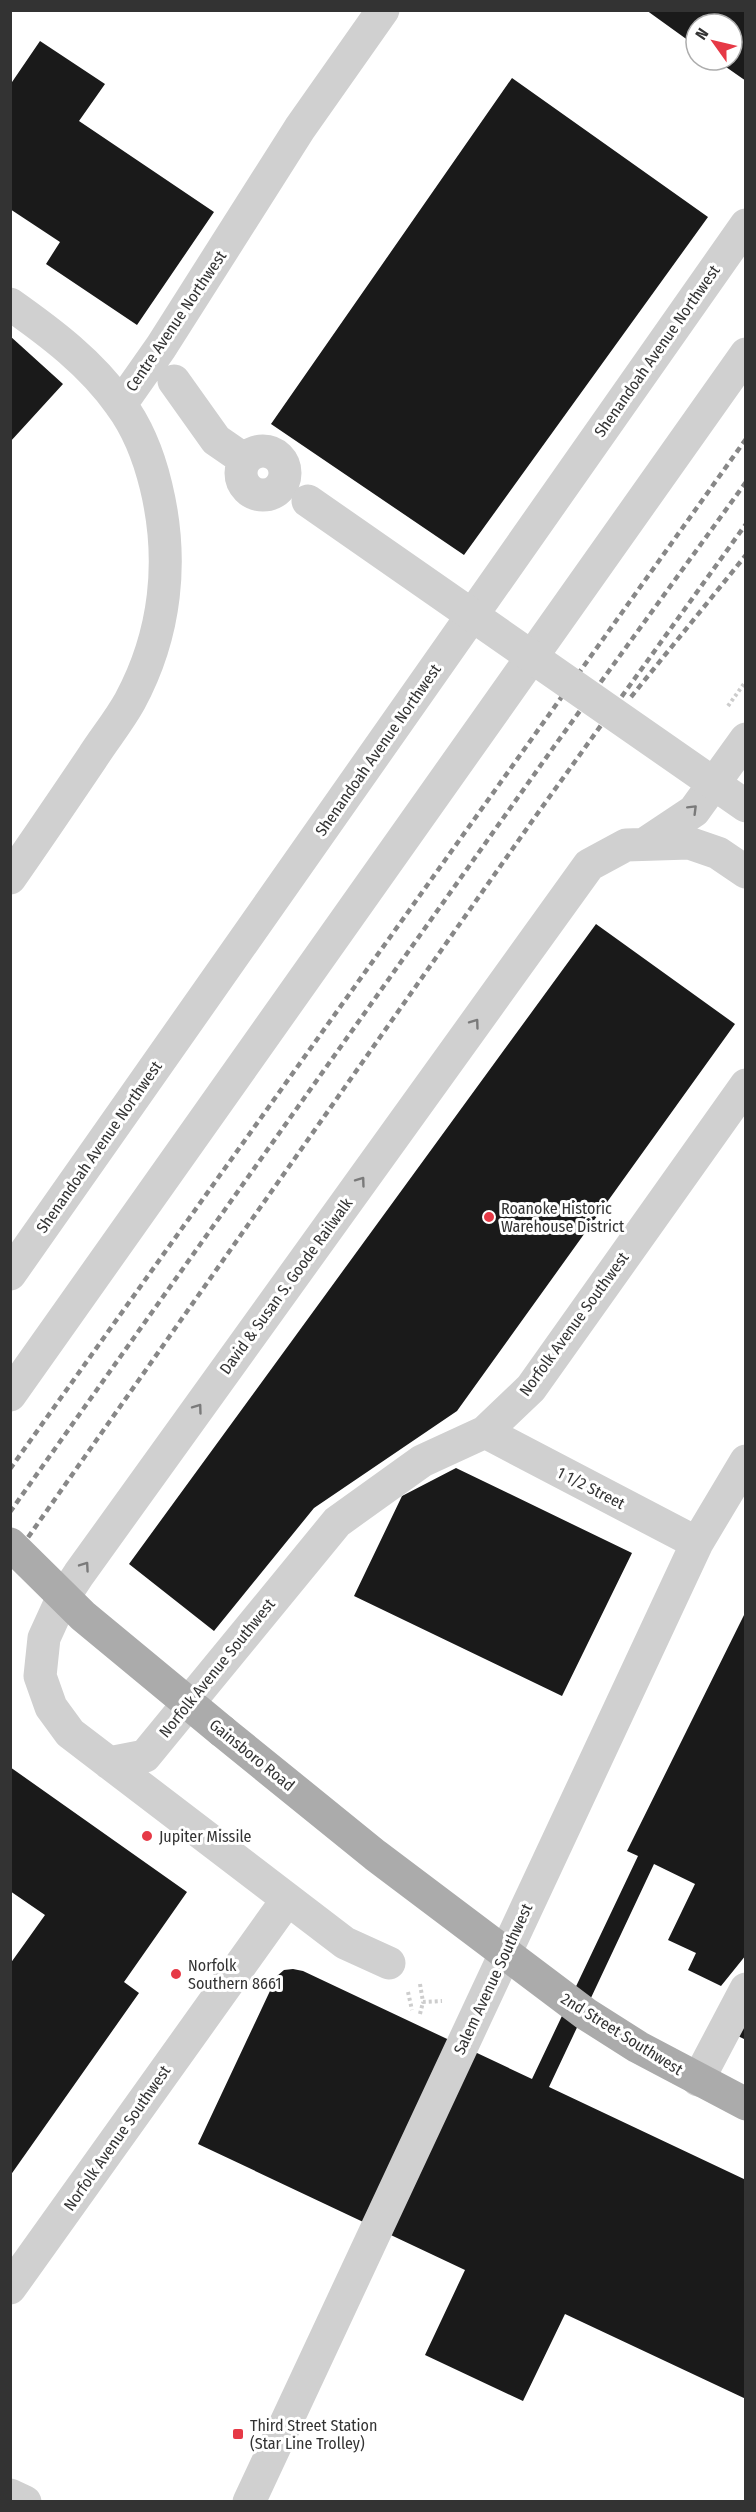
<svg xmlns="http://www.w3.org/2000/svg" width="756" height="2512" font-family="'Fira Sans Condensed',sans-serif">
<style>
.building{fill:#1a1a1a}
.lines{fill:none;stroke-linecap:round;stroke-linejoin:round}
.path{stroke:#cdcdcd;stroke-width:4;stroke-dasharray:3 3;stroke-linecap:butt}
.minor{stroke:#d0d0d0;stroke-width:33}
.major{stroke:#ababab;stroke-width:33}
.rail{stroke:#888;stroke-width:4.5;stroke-dasharray:6 4.5;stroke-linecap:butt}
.minor-bridge{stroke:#d0d0d0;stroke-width:33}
.major-bridge{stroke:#ababab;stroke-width:33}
.oneway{stroke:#7a7a7a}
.poi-dot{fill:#e63946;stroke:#fff;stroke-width:2}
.labels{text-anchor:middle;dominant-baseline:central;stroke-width:6;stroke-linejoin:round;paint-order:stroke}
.street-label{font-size:16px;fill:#333;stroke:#fff}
.poi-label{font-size:16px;fill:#333;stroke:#fff;text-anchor:start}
</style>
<rect width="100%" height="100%" fill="#fff"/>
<path class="building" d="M646,10H746V81L716,60H732V24H696V46Z
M40,41L105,84L79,121L214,212L137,325L46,264L60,242L10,209V85Z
M512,78L708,217L464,555L271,424Z
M10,336L63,384L10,442Z
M596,924L735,1024L457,1411L314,1508L214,1631L129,1564Z
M456,1468L632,1553L562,1696L354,1596L402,1496Z
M746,1611V1955L721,1986L688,1970L696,1953L668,1940L695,1884L654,1864L549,2087L746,2180V2399L565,2314L523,2401L425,2355L465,2270L198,2144L277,1976L284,1970L293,1969L303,1971L532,2079L638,1856L627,1851Z
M10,1767L187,1892L124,1982L139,1993L10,2176V1964L45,1915L10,1891Z
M746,2012V2040L734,2034Z"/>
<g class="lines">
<path class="path" d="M728,706L746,681
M420,1984L423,2002L442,2001
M408,1992L412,2010
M420,2014L423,2002"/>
<path class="minor" d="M10,304C51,333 91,363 120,404C138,428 149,457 156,486C174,560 166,634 130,701C119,721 104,739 92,758C65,798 38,838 10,878
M174,381L216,440L245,460
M121,404L161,347L300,128L383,10
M241 473a22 22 0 1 1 44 0a22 22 0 1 1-44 0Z
M646,843L694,811L746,739
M10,1274L746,225
M10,1395L746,354
M485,1432L697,1543
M109,1763L145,1756L337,1522L422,1461L485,1432L531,1388L746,1085
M389,1963L345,1943L70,1733L51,1707L40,1676L44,1638L60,1603L79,1574L589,865L626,845L689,843L718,853L746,872
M698,2080L746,1989
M10,2288L287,1900
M10,2495L25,2502
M249,2502L697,1543L746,1461"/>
<path class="major" d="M222,1731L375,1855L586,2014L638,2047L746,2104"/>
<path class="rail" d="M631,697L746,555
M10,1469L746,439
M10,1512L553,748L746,482
M10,1563L535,817L746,524"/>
<path class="minor-bridge" d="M308,501L746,806"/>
<path class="major-bridge" d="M10,1544L83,1616L222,1731"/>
</g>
<defs><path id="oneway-chevron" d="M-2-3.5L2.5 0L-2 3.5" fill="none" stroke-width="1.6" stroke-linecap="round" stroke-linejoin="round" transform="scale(1.5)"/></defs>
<g class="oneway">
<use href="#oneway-chevron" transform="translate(693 809) rotate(-45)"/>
<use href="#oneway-chevron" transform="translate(475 1023) rotate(-54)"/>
<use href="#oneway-chevron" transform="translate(361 1181) rotate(-54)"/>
<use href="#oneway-chevron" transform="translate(198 1408) rotate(-54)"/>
<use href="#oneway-chevron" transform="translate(85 1566) rotate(-55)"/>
</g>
<g class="poi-dot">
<circle cx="489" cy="1217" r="6"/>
<circle cx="147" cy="1836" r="6"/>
<circle cx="176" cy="1974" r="6"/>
<rect x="232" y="2428" width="12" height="12" rx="3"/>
</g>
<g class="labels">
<g class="street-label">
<text transform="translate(176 321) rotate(-56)">Centre Avenue Northwest</text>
<text transform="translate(657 351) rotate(-55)">Shenandoah Avenue Northwest</text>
<text transform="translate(378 750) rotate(-55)">Shenandoah Avenue Northwest</text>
<text transform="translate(99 1147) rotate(-55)">Shenandoah Avenue Northwest</text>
<text transform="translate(286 1286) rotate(-54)">David &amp; Susan S. Goode Railwalk</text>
<text transform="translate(574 1324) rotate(-54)">Norfolk Avenue Southwest</text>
<text transform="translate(591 1488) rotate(27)">1 1/2 Street</text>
<text transform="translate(217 1668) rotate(-51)">Norfolk Avenue Southwest</text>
<text transform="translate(252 1755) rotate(39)">Gainsboro Road</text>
<text transform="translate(493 1979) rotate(-65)">Salem Avenue Southwest</text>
<text transform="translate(622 2034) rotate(32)">2nd Street Southwest</text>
<text transform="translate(117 2138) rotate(-55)">Norfolk Avenue Southwest</text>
</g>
<g class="poi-label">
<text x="501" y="1208">Roanoke Historic<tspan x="501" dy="18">Warehouse District</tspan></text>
<text x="159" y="1836">Jupiter Missile</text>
<text x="188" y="1965">Norfolk<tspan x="188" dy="18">Southern 8661</tspan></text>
<text x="250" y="2425">Third Street Station<tspan x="250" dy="18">(Star Line Trolley)</tspan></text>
</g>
</g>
<rect width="756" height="2512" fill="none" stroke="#333333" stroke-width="24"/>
<g transform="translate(714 42) rotate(304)"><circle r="28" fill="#ffffff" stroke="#adadad" stroke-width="1.5"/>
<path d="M0-4.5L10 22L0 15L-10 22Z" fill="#e63946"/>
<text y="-9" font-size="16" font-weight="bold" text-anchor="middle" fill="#333333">N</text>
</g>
</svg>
